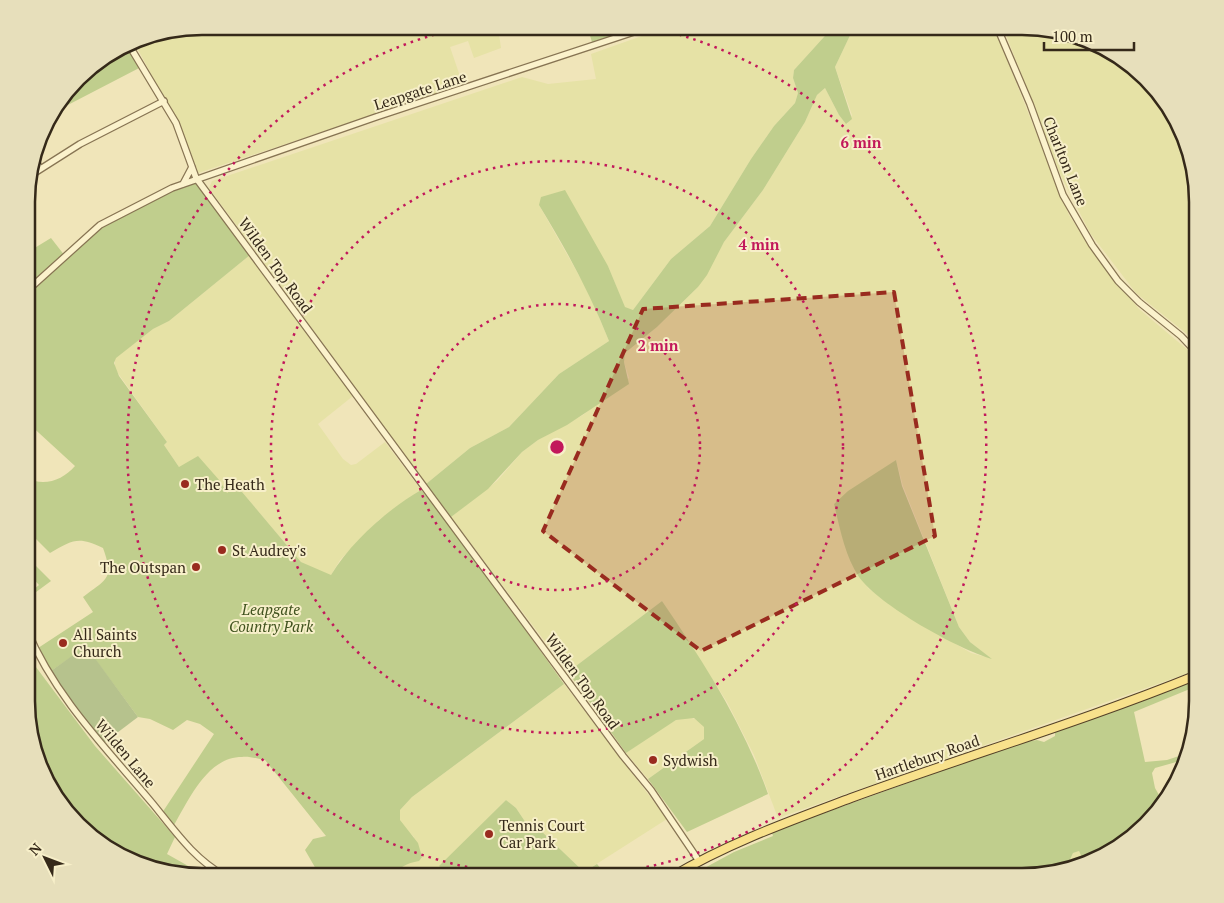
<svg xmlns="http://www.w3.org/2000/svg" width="1224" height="903" font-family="'PT Serif',serif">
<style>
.farmland{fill:#e6e2a6;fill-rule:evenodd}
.green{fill:#c0ce8d}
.cemetery{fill:#b6c28d}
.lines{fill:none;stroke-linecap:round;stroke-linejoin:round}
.minor-casing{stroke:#877453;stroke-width:8}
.major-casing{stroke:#544128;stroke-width:10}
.minor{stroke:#fbf2cc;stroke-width:5.5}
.major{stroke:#f8e18c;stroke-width:8}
.marked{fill:#992b1f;fill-opacity:0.2;stroke:#992b1f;stroke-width:4;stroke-dasharray:10 6;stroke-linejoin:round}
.ring{fill:none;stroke:#c2185b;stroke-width:2.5;stroke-dasharray:2.5 5}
.poi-dot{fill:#992b1f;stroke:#f7efc9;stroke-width:2}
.labels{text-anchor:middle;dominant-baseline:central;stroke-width:4;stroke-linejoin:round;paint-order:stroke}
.street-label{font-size:15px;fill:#352919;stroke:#f7efc9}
.poi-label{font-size:15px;fill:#352919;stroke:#f7efc9;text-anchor:start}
.park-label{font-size:15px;font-style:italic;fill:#40521e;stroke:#f7efc9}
.rim{fill:none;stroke:#352919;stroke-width:2.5}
.centre{fill:#c2185b;stroke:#f7efc9;stroke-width:2.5}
.ring-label{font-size:15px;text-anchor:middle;font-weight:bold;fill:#c2185b;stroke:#f7efc9;stroke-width:4;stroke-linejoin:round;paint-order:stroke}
</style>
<rect width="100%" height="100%" fill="#f0e5b9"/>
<path class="farmland" d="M202,26H527L499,34L501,48L474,58L468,41L450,47L463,85L198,173L182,132L134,42L145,36Z
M670,26L833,27L794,70L793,78L798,93L795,103L774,126L751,159L710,226L671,259L633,310L625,308L608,266L539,205L589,293L609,341L559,374L509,427L470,448L426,484L209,188L212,181L522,77L548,84L596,79L591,54Z
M854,27H994L1069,215L1098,259L1139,309L1189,351L1198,362L1197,670L778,818L754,755L727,702L662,601L568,672L451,517L497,481L522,452L538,440L583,415L629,378L624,362L625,353L657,327L698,287L724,242L763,190L805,122L817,95L825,88L839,115L847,124L852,115L835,67ZM896,460L903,486L959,627L970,642L990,658L971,653L892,606L868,588L849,556L834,504Z
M1003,27H1034L1089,39L1138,70L1180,124L1198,201V348L1187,334L1136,293L1090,233L1060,174Z
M250,255L353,396L318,424L343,459L351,465L356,464L385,442L421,490L379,520L340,560L331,575H326L301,562L237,486L227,494L220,481L179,467L164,445L167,442L115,369V358L153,329L169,321Z
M564,684L667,819L584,872L538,828L532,832L516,808L506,800L440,866L450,877L391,876L409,862L414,837L403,827L400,820V810L412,797Z
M687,717L699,720L704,727V739L648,779L626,753L662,728L676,720Z
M1079,851L1084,862L1067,866L1073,853Z"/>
<path class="green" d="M587,26H623L624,32L592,42Z
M833,27H854L835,67L852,119L846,124L839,115L825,88L817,95L805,122L763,190L724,242L707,275L698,287L657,327L625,353L624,362L629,384L567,425L538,440L522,452L488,489L451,517L426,484L470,448L509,427L559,374L609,341C590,293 566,249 539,205L541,197L565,190L608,266L625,307L633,310L671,259L710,226L751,159L774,126L795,103L798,93L793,78L794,70Z
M131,49L143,66L62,108L59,103L83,73Z
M196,178L250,255L169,321L153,329L116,358L114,363L119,376L167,442L164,445L179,467L198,456L220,481L227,493L237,486L301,562L331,575C351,542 388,509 421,490L449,523L564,684L412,797L400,810V820L418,843L422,857L419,861C406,863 400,868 391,876H320L305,850L313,839L326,836L265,760C258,759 249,756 242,757C207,757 189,800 174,825L162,813L214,734L200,724L187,720L173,730L150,719L138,717L86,647L48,673L35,650L93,612L83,597C108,578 114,579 103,548C78,536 73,540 50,553L27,530V478C44,487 63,480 75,466L27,422L28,252L51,238L65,256L93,231Z
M896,460L902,486L959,627L970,642L992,659C958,649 880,606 859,577C845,556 840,529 834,504L848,491Z
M30,560L51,581L28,598L27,595L39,585L27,572V564Z
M662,601C704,663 743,723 768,794L687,832L648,779L704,739V727L694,718L676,720L626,753L568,672Z
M27,655L95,746L175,837L167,854L206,876H190L135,864L86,833L44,779L27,713Z
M1197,678V686L1134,712L1145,762L1167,760L1188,753L1187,759L1155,768L1152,773L1155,788L1163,802L1154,817L1100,859L1084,862L1079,851L1073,853L1067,866L1022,877H688L734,852L773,836L772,833L802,821L1019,743L1037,740L1044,742L1055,736V732Z
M506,800L516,808L532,832L538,828L584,872L597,864L608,877H450L439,866Z"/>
<path class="cemetery" d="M86,646L138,717L101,745L48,673Z"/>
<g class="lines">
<defs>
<path id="minor" d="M997,27L1030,104L1063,195L1092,245L1118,281L1139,302L1181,336L1198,354
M129,45L176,123L196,178L623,756L651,790L699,861
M35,159L40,169
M28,177L80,144L164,101
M183,184L192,167
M28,218L29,220
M28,290L100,225L172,188L376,117L652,26
M27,630C55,697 107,749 153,804C175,831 194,859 225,876"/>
<path id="major" d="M671,877C728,843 790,821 851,798C966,756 1084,721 1197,675"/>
</defs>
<use href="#minor" class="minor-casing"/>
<use href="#major" class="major-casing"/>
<use href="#minor" class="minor"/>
<use href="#major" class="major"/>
</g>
<path class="marked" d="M894,292L935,536L701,651L543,531L643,309Z"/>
<g class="ring">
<circle cx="557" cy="447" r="143"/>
<circle cx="557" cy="447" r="286"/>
<path d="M534 876A430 430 0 0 1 468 26M650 27A430 430 0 0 1 580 876"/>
</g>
<g class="poi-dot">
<circle cx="185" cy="484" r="5"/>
<circle cx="222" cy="550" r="5"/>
<circle cx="196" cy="567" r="5"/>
<circle cx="63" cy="643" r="5"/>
<circle cx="653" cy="760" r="5"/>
<circle cx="489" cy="834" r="5"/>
</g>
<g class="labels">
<g class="street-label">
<text transform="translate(420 90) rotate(-18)">Leapgate Lane</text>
<text transform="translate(1066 161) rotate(68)">Charlton Lane</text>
<text transform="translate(276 265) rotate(54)">Wilden Top Road</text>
<text transform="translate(583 681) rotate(54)">Wilden Top Road</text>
<text transform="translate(126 753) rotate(50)">Wilden Lane</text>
<text transform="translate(927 757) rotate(-19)">Hartlebury Road</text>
</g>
<g class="poi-label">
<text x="195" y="484">The Heath</text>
<text x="232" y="550">St Audrey's</text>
<text x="186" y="567" text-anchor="end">The Outspan</text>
<text x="73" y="634">All Saints<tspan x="73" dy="17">Church</tspan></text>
<text x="663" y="760">Sydwish</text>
<text x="499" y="825">Tennis Court<tspan x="499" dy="17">Car Park</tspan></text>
</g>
<g class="park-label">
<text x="271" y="609">Leapgate<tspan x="271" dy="17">Country Park</tspan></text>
</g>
</g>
<path d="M0 0H1224V903H0ZM202 35H1022A167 167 0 0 1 1189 202V701A167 167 0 0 1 1022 868H202A167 167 0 0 1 35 701V202A167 167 0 0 1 202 35Z" fill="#e7dfbb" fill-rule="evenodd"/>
<path class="rim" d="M202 35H1022A167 167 0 0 1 1189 202V701A167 167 0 0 1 1022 868H202A167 167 0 0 1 35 701V202A167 167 0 0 1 202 35Z"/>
<circle cx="557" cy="447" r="8" class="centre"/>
<g class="ring-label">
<text x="861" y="148">6 min</text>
<text x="759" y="250">4 min</text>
<text x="658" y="351">2 min</text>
</g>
<g transform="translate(45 858) rotate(312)" stroke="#f7efc9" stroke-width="4" paint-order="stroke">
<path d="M0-4L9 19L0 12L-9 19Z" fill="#352919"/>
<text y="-8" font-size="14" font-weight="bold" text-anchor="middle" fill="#352919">N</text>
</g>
<path d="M1044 42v8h90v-8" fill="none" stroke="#352919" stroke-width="2.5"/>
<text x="1052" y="42" font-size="15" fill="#352919" stroke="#f7efc9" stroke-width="4" paint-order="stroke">100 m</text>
</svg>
